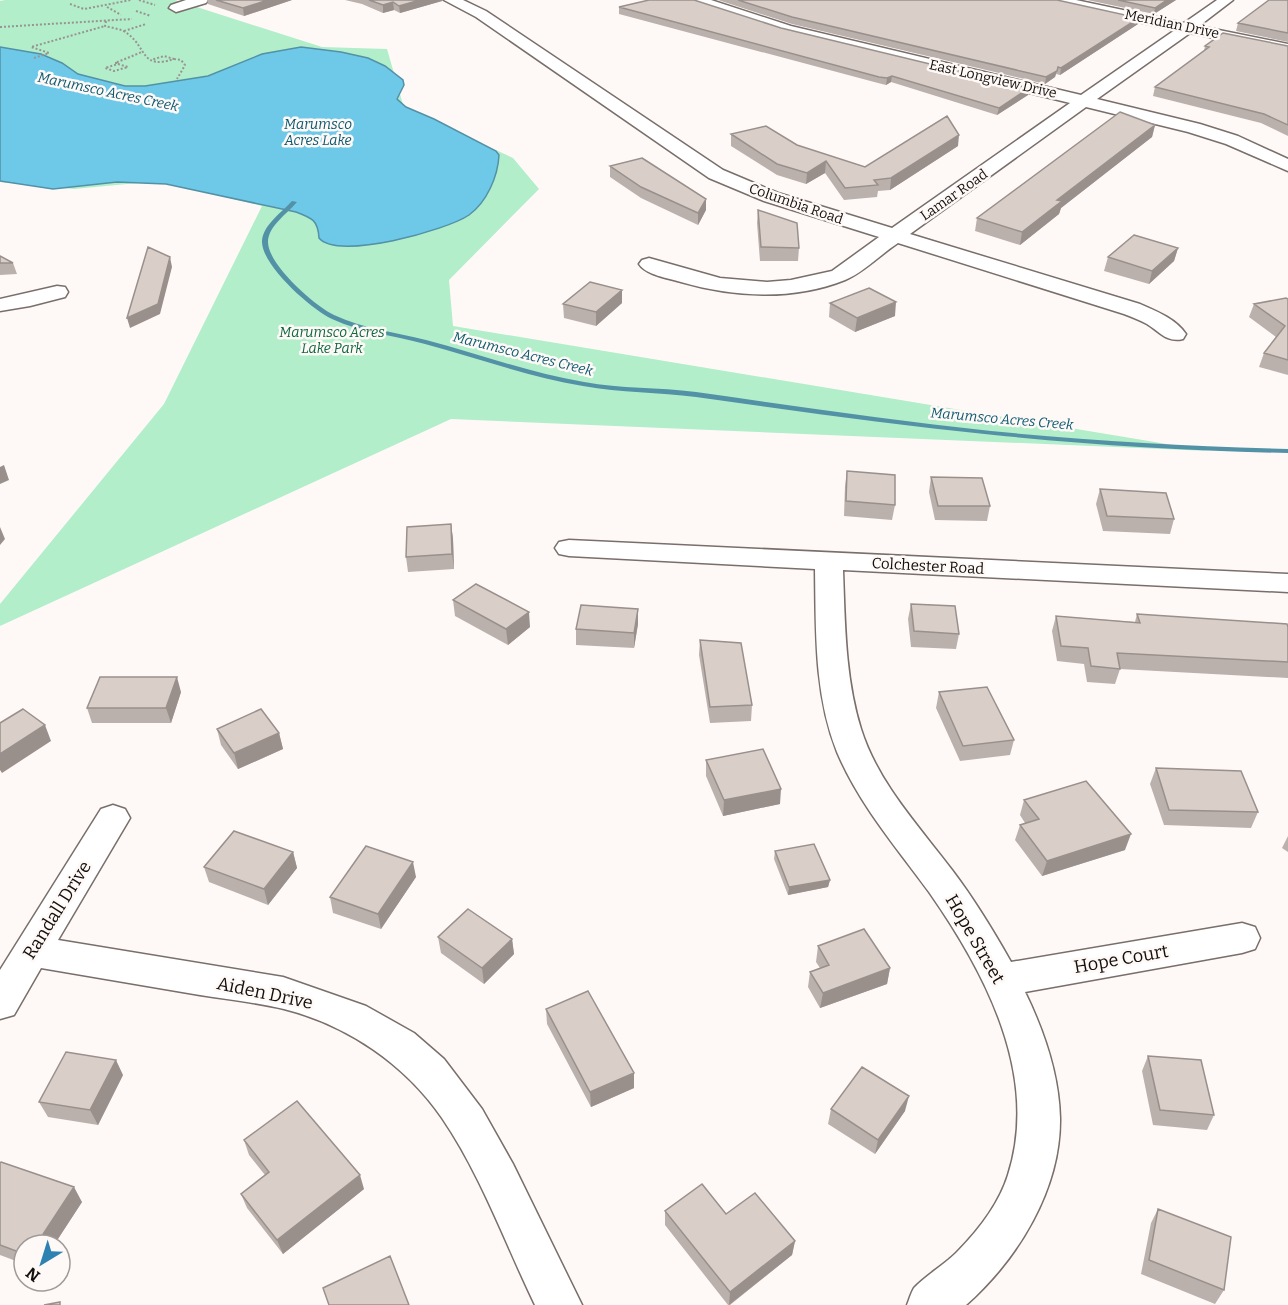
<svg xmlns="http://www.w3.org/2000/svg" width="1288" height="1305" font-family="Bitter,serif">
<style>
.green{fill:#b1eec9}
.water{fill:#6ec9e9;stroke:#5391a7;stroke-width:1.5}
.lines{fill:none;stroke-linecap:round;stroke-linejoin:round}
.stream{fill:#5391a7;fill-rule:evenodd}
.minor-casing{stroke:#796e6a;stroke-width:3}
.path{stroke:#999492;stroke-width:2;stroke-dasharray:2 2;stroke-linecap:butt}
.minor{fill:#fff;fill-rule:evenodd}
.wall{fill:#bbb1ac}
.shaded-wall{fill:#99908c}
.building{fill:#dacec8;stroke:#99908c;stroke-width:1.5}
.labels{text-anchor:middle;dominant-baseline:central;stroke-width:5;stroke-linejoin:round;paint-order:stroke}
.far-street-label{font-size:14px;fill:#130f0d;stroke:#fef9f7}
.far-water-label{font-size:14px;font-style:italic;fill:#0c596f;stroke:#fef9f7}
.far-park-label{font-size:14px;font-style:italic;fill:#0e6840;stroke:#fef9f7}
.street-label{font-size:15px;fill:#130f0d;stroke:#fef9f7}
.near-street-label{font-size:18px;fill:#130f0d;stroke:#fef9f7}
</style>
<rect width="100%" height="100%" fill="#fef9f7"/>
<path class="green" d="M5,0H175L322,47L387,49L404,108L513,158L539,189L449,280L453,326L1209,451L451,419L0,626V604L164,404L262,206L159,181L74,189L0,182V1Z"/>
<path class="water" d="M0,47L41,54L62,63L78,74L125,86H145L208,76L262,54L301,47L341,52L368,58L385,66L403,80L404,85L397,99L406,107L434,119L496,151L499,155C498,176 487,202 469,215C447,230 338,261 319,238C318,220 312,218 296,212L166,184L117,182L53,189L0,181Z"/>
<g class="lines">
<path class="stream" d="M292,201L297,202C288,213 268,226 268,242C268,265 315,306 334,315C364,329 395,332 426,340C479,354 530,373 584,382C621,389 658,387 696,392C794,406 892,420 991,431C1090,441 1189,446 1288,449V453C1190,451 1092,445 994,435C894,425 795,411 696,397C659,392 621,393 583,386C529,377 478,358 425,344C393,335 362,333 332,319C312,310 261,265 262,241C263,225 282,212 292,201Z"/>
<defs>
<path id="minor" d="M186,0H208L206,3L176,12L169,8L171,5Z
M444,0H463L486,11L723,170L778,193L892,228L1070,103L781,32L691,3L689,0H711L791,26L1081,95L1175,30L1056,4L1049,0H1076L1184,23L1217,0H1233L1199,26L1288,44V54L1190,33L1097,99L1200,124L1238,136L1288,159V171L1226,144L1188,132L1086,107L910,234L1140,304C1156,311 1176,319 1186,334L1183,339C1167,343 1160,332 1147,324C1140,320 1132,317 1124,314L898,243C881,254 863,273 845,280C793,301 733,297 681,282C668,278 646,275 639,264L642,260L649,258L720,278L767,282L791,280L832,271L879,237L764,201L709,178L476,17Z
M57,286L65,287L68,292L65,297L30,306L0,311V299Z
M569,540L1288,574V592L843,570C845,623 845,677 861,729C878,783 918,825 952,870C974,899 993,930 1011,962L1242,923L1255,927L1260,938L1255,949L1242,953L1025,992C1044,1031 1059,1074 1060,1118C1061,1189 1018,1259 966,1305H907C909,1300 911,1293 914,1288C925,1276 944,1265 956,1253C977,1232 999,1204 1008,1175C1040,1075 985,972 929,892C896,847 859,804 837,752C814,694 816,631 815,569L569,556L559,554L555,548L559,542Z
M113,805L125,809L130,818L58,940L283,977L366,1006L414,1033L444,1059L482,1109L513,1164L582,1305H535C505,1243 481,1175 442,1118C405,1064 347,1025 284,1009C254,1002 224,999 194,994C143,985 92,977 41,968L14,1015L0,1019V970L101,809Z"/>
</defs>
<use href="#minor" class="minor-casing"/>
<path class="path" d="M139,0L155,5
M70,4L84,9L131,0
M107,7L121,15
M136,11L151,16
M106,21L105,26C112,28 123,29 128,34C147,48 141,70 174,59L164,56L151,60
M0,27L132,19
M124,31L146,24
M34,58L49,53L31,47L105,26
M174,59L181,60L185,65L177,79
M117,63H115L142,52
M118,64L128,67L114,71L105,68Z"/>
<use href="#minor" class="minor"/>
</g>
<path class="wall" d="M207,0H292L244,16L208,4Z
M345,0H443L442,1L400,13L394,10L383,13L362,4Z
M718,0H1057L1138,24L1060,75L1056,74L1055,77L1045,84L792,24Z
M1087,0H1176L1154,14Z
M1288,0V42L1236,31L1238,23Z
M619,7L781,28L1028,95L997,115L891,82L886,85L878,83L619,14Z
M1205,46H1288V136L1261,123L1153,96L1155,87L1204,51Z
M1155,125L1152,137L1061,208L1059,214L1020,245L975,231L977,218Z
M731,134L797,145L865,167L958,146L890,190L878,191L877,197L844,200L825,173L806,184L777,175L731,146Z
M610,166L706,210L698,225L641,198L610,177Z
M758,210L799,248L798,261H760L757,223Z
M1178,248L1174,261L1149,284L1104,271L1108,257Z
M0,263H13L17,274L0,275Z
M1288,299V375L1259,367L1264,353L1276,337L1249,317L1254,304Z
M622,303L596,326L564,318L563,304Z
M830,303L895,316L855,332L829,317Z
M847,471L895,505L892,520L844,516L845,486Z
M931,477L990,506L987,521L935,520L929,492Z
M1100,489L1174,519L1170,534L1103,531L1096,504Z
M451,524L453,539L454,569L408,572L406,557Z
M453,600L530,627L508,645L455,616Z
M911,604L959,634L956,649L911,647L908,619Z
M638,609V624L634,648L576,645V629Z
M1137,614L1288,627V678L1120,669L1115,684L1087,682L1084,664L1057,661L1052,631L1056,616L1135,622Z
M700,640L752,705L751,721L710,723L699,655Z
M181,692L171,723H92L87,708Z
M939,692L1014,740L1010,755L960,761L936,708Z
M217,729L279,733L283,749L238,769L221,745Z
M706,760L780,804L723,816L706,776Z
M1156,768L1258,812L1251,828L1164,825L1150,784Z
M1024,800L1125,850L1042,876L1015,840L1020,825L1025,823L1020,815Z
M1288,836V852L1282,848Z
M775,851L830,880L828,887L788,895L774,859Z
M293,852L297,868L268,905L209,882L204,867Z
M416,877L381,929L333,913L330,897Z
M438,937L512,939L514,954L484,984L441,953Z
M818,946L890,968L887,984L820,1008L808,987L810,972L820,968L816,962Z
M546,1009L634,1088L591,1107L547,1024Z
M1148,1056L1214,1115L1207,1130L1153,1125L1142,1071Z
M123,1075L98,1125L48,1117L39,1102Z
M831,1109L905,1111L875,1154L828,1124Z
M244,1140L364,1189L283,1254L247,1208L241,1194L265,1175L249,1155Z
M0,1163L82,1202L54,1245H24V1264L0,1255Z
M1158,1209L1224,1290L1215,1304L1141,1274L1151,1223Z
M665,1211L726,1214L795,1241L792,1255L730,1305H728L665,1225Z"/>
<path class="shaded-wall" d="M268,0H292L244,16L243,8Z
M420,0H443L442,1L400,13L399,6Z
M1167,0H1176L1154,14L1155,8Z
M393,2L394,10L383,13V5Z
M1139,18L1138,24L1060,75L1061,68Z
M1058,67L1055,77L1045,84L1046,77Z
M892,76L891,82L886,85L887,78Z
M1029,88L1028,95L997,115L999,108Z
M1155,125L1152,137L1061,208L1059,214L1020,245L1022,232L1057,200Z
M959,135L958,146L890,190L891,178Z
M826,161L825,173L806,184L807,173Z
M706,199V210L698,225V213Z
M1178,248L1174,261L1149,284L1152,271Z
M170,257L172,267L160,314L130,328L127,318Z
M622,290V303L596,326V312Z
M896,302L895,316L855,332L857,318Z
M4,465L9,480L0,484V467Z
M451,524L453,539L454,569L452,554Z
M0,527L5,539L0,545Z
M638,609V624L634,648V633Z
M529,612L530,627L508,645L506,629Z
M177,677L181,692L171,723L166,708Z
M45,725L51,741L2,773L0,770V754Z
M279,733L283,749L238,769L234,753Z
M781,789L780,804L723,816L724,800Z
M1131,834L1125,850L1042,876L1047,861Z
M293,852L297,868L268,905L264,889Z
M413,862L416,877L381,929L378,914Z
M830,880L828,887L788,895L789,887Z
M512,939L514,954L484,984L482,968Z
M890,968L887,984L820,1008L823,993Z
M116,1060L123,1075L98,1125L90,1110Z
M634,1073V1088L591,1107L590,1092Z
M909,1096L905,1111L875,1154L878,1140Z
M360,1175L364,1189L283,1254L277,1240Z
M74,1187L82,1202L54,1245H36Z
M795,1241L792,1255L729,1305L730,1292Z"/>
<path class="building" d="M216,0H268L243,8Z
M369,0H420L399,6L393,2L383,5Z
M649,0H694L781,28L1029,88L999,108L892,76L887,78L879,77L619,7Z
M738,0H1057L1139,18L1061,68L1058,67L1057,71L1046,77L792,17Z
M1118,0H1167L1155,8Z
M1269,0H1288V33L1238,23Z
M1223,33L1288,46V125L1264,114L1155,87L1209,47L1205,46Z
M1120,112L1155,125L1057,200L1062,201L1022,232L977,218Z
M947,116L959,135L891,178L874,180L878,185L845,188L826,161L807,173L777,164L731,134L766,126L797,145L865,167Z
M642,158L706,199L698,213L641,187L610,166Z
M758,210L797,223L799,248L761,247Z
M1134,235L1178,248L1152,271L1108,257Z
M148,247L170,257L158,304L127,318Z
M0,256L13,263H0Z
M590,282L622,290L596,312L563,304Z
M869,288L896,302L857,318L830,303Z
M1286,298L1288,299V360L1264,353L1285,326L1254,304Z
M847,471L895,475V505L846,501Z
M931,477L982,478L990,506H938Z
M1100,489L1166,493L1174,519L1107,516Z
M451,524L452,554L406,557L407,527Z
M476,584L529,612L506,629L453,600Z
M911,604L955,606L959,634L914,631Z
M581,605L638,609L634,633L576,629Z
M1137,614L1287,624L1288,627V662L1117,653L1120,669L1091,666L1088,648L1061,646L1056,616L1140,623Z
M700,640L741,643L752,705L710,707Z
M100,677H177L166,708H87Z
M987,687L1014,740L963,746L939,692Z
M23,709L45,725L0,754V723Z
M261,709L279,733L234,753L217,729Z
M763,749L781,789L724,800L706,760Z
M1156,768L1241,771L1258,812L1169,810Z
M1086,781L1131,834L1047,861L1020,825L1039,819L1024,800Z
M234,831L293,852L264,889L204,867Z
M814,844L830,880L789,887L775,851Z
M366,846L413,862L378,914L330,897Z
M468,909L512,939L482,968L438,937Z
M864,929L890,968L823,993L810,972L829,965L818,946Z
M588,991L634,1073L590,1092L546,1009Z
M66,1052L116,1060L90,1110L39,1102Z
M1148,1056L1201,1060L1214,1115L1160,1110Z
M862,1067L909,1096L878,1140L831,1109Z
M297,1101L360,1175L277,1240L241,1194L269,1172L244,1140Z
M1,1162L74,1187L36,1245H24V1254L0,1245V1163Z
M702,1184L726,1214L755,1193L795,1241L730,1292L665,1211Z
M1158,1209L1231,1237L1224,1290L1149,1260Z
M390,1256L409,1305H329L323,1288Z
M60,1302V1305H44Z"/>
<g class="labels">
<g class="far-street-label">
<text transform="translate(1172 24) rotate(12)">Meridian Drive</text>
<text transform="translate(993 79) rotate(13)">East Longview Drive</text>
<text transform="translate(954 195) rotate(-35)">Lamar Road</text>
<text transform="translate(796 204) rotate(19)">Columbia Road</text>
</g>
<g class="far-water-label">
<text transform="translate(108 92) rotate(12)">Marumsco Acres Creek</text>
<text x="318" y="124">Marumsco<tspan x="318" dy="16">Acres Lake</tspan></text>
<text transform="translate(523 354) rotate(14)">Marumsco Acres Creek</text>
<text transform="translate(1002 419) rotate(5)">Marumsco Acres Creek</text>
</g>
<g class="far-park-label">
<text x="332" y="332">Marumsco Acres<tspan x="332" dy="16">Lake Park</tspan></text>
</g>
<g class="street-label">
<text transform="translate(928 566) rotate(3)">Colchester Road</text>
</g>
<g class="near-street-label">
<text transform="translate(57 910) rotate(-58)">Randall Drive</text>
<text transform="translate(975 939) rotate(60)">Hope Street</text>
<text transform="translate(1121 959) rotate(-10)">Hope Court</text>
<text transform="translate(265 993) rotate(12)">Aiden Drive</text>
</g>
</g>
<g transform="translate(42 1263) rotate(218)"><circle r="28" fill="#fef9f7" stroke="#a09b99" stroke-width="1.5"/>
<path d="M0-4.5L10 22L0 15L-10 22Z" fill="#2e82b2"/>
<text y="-9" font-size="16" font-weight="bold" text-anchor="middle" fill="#130f0d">N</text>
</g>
</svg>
